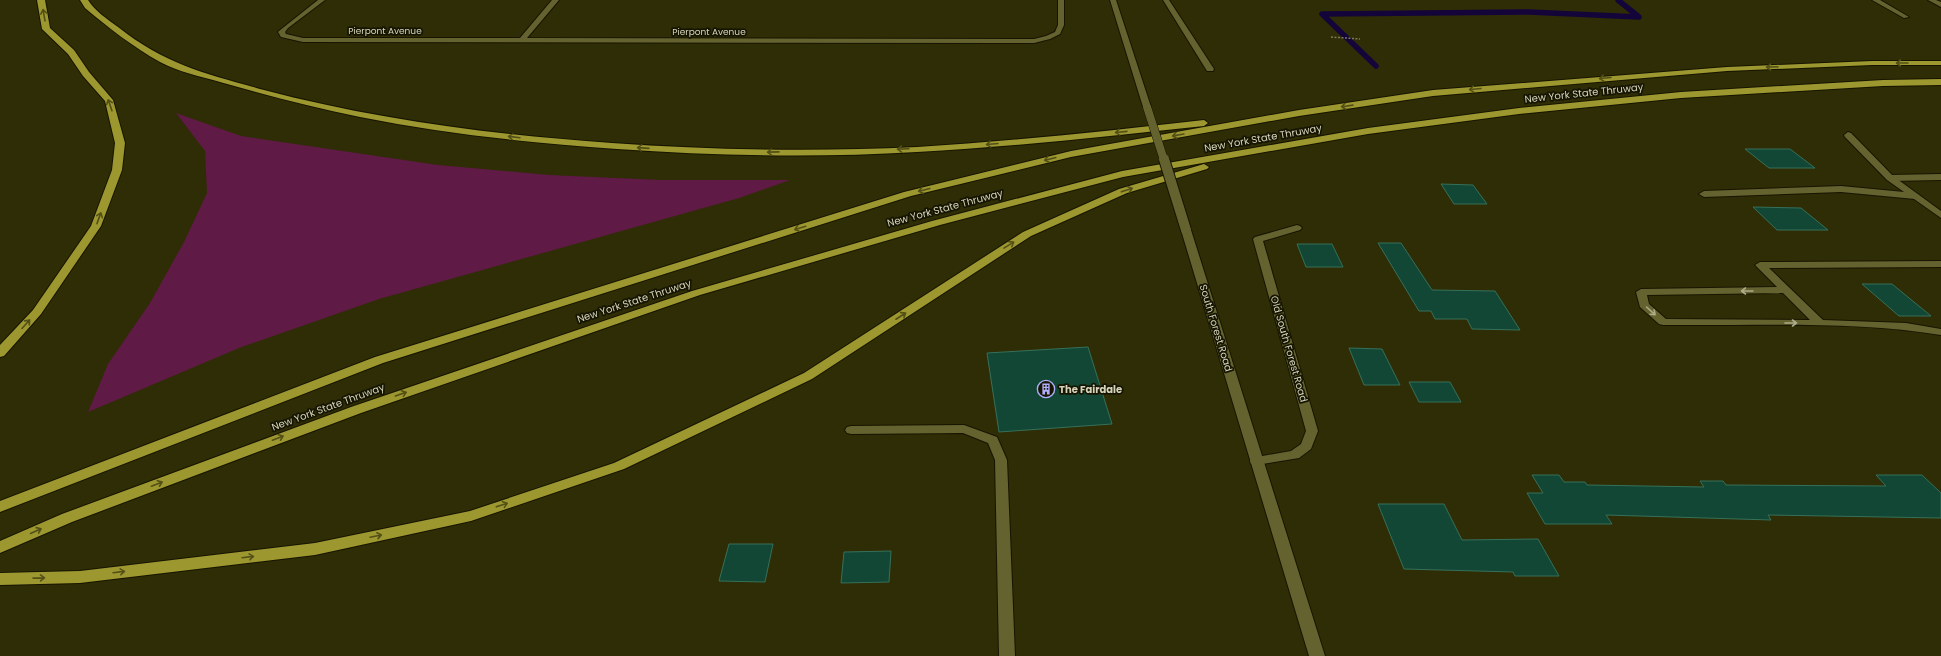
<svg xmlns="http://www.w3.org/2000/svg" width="1941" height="656" font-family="Poppins,sans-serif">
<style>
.green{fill:#5f1a45}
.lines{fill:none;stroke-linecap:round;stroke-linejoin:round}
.stream{stroke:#13053a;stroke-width:5.5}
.building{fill:#134735;stroke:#36705a}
.service-casing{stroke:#171500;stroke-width:2}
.minor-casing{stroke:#171500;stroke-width:2}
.tertiary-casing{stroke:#171500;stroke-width:2}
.secondary-casing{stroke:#171500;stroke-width:2}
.motorway-casing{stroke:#171500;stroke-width:2}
.path{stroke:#7d7b5a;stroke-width:1.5;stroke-dasharray:2 1.5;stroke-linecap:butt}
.service{fill:#64622f;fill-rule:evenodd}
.minor{fill:#64622f;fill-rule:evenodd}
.tertiary{fill:#64622f;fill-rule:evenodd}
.secondary{fill:#64622f;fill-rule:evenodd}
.motorway{fill:#9d9730;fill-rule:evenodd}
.tertiary-bridge-far1-casing{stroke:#171500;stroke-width:9;stroke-linecap:butt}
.tertiary-bridge-casing{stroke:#171500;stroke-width:12;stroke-linecap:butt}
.tertiary-bridge-far1{stroke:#64622f;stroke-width:8}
.tertiary-bridge{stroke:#64622f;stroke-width:10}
.oneway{stroke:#535017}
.oneway2{stroke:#adac89}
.labels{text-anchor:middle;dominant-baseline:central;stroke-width:3.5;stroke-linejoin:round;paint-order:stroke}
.far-street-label{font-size:9px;fill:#d5d4ba;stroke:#161502}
.street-label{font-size:10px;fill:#d5d4ba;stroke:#161502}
.poi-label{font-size:10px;font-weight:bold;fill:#d5d4ba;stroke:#161502;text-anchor:start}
</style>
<rect width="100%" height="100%" fill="#2f2d05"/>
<path class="green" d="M176,113L241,136L438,165L549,175L661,180H790L739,198L379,299L239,348L88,412L108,364L150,303L184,242L207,193L205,151Z"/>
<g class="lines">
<path class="stream" d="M1376,66L1322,14L1529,12L1639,17L1618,0"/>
</g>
<path class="building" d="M1745,149H1790L1815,168H1769Z
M1441,184L1473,185L1487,204H1454Z
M1753,207L1801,208L1828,230H1777Z
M1378,243H1401L1432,290L1495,291L1520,330L1472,329L1467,319H1435L1431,311H1419Z
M1297,244H1332L1343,267H1306Z
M1862,284H1892L1931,316H1899Z
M1088,347L1112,424L999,432L987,353Z
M1349,348L1382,349L1400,385H1364Z
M1409,382H1450L1461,402H1419Z
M1532,475H1559L1564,482H1585L1587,485L1704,487L1700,481H1723L1726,485L1886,486L1876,475H1922L1941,493V518L1768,515L1771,520L1606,515L1612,524H1545L1527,493H1543Z
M1378,504H1444L1462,540L1538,539L1559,576H1515L1513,572L1404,569Z
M729,544H773L765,582L719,581Z
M891,551L889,582L841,583L844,552Z"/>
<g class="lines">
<defs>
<path id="service" d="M1872,0H1880L1909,17L1904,18Z
M1941,174V180L1890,181L1886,178L1890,175Z
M1841,186L1915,193L1920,196L1915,199L1841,192L1704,197L1699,194L1704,191Z
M1941,261V267L1769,268L1823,320L1906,323L1941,329V335C1853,320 1753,326 1663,325L1659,324L1640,307L1636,292L1641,289L1777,287L1755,265L1760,262ZM1783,293L1810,320L1666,319L1649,304L1647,295Z
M964,425L997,437L1007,460L1015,656H999L995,460L988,443L963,433L851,434L847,433L845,430L847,427L851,426Z"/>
<path id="minor" d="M318,0H325L288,28L285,32L286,34L303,38H520L552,0H559L527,38L1034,39L1046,36L1055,32L1058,25V0H1064V25L1060,34L1050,39L1034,43L303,42L281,37L278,32L279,31Z
M1163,0H1169L1214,69L1213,71H1207Z
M1848,132L1851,133L1893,176L1941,211V218L1887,180L1845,137L1844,135Z
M1297,225L1300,226L1302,228L1300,230L1263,241L1318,431L1311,449L1299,458L1256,465L1251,464L1250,461L1251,458L1291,451L1301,444L1306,431L1253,239L1255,237Z"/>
<path id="tertiary" d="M1110,0H1116L1151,107L1150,109L1143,107Z
M1186,227L1191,230L1325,656H1309L1181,230Z"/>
<path id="secondary" d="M1928,0H1936L1941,2V7Z"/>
<path id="motorway" d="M37,0H45L50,28L74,50L89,72L113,100L125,143L122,170L101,226L41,314L4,356L0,357V345L33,310L91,226L112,170L115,143L105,101L83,76L68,54L42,29Z
M80,0H88C95,11 107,19 118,27C166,65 207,74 264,90C378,120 495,135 612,143C713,150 815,152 917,147C1013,141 1108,131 1204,120L1208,123L1204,126C1108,136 1013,147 917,152C817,158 717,156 617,149C531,143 445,134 360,117C312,107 266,95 220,82C199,76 179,72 160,62C133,47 109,28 85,8Z
M1872,61H1941V65H1872L1727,71L1433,96L1299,116L1071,157L911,196L383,363L0,512V501L375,357L904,192L1071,151L1299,110L1433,90L1727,67Z
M1941,79V85L1883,86L1681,98L1519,114L1368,134L1123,177L940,225L700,295L361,413L72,522L0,553V541L62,514L351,407L692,291L932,221L1122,171L1368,128L1519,108L1681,92L1883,80Z
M1204,164L1209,167L1207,169L1127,193L1031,236L812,379L624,469L471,521L315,555L80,583L0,585V573L80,571L315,543L470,511L614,463L804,373L1023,232L1119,189Z"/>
</defs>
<use href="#service" class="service-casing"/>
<use href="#minor" class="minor-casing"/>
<use href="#tertiary" class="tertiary-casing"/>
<use href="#secondary" class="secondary-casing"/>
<use href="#motorway" class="motorway-casing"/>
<path class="path" d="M1331,37L1360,39"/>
<use href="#service" class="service"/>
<use href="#minor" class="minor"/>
<use href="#tertiary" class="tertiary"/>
<use href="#secondary" class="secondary"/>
<use href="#motorway" class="motorway"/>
<defs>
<path id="tertiary-bridge-far1" d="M1147,107L1164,160"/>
<path id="tertiary-bridge" d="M1164,159L1186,230"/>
</defs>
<use href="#tertiary-bridge-far1" class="tertiary-bridge-far1-casing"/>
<use href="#tertiary-bridge" class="tertiary-bridge-casing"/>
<use href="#tertiary-bridge-far1" class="tertiary-bridge-far1"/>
<use href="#tertiary-bridge" class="tertiary-bridge"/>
</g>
<defs><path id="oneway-shaft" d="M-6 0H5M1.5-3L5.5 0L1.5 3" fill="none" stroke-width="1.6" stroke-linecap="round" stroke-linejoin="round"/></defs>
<g class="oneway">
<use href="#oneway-shaft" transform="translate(44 15) rotate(-100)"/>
<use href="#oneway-shaft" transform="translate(1902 63) rotate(180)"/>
<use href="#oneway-shaft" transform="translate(1772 67) rotate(178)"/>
<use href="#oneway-shaft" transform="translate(1605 78) rotate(175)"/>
<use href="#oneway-shaft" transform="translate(1475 89) rotate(175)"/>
<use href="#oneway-shaft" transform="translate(110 105) rotate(-109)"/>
<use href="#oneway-shaft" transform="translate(1347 106) rotate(172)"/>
<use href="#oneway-shaft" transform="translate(1121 132) rotate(174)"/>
<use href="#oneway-shaft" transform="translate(1178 135) rotate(170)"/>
<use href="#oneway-shaft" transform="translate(514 137) rotate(-173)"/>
<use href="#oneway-shaft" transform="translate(992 144) rotate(175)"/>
<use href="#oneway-shaft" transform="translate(643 148) rotate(-176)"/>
<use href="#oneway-shaft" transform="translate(903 149) rotate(178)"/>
<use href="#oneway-shaft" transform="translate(773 152) rotate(179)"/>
<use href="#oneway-shaft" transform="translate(1050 159) rotate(166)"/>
<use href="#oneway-shaft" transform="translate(924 190) rotate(166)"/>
<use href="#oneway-shaft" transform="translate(1127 190) rotate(-18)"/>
<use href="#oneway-shaft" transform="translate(99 218) rotate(-70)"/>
<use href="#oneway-shaft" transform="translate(800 228) rotate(163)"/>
<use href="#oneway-shaft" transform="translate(1009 245) rotate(-32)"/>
<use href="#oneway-shaft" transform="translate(901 316) rotate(-33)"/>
<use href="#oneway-shaft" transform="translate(26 324) rotate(-48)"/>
<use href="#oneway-shaft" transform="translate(401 394) rotate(-19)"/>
<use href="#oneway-shaft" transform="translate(278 438) rotate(-21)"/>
<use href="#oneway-shaft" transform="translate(157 484) rotate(-21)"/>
<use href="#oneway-shaft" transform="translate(502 505) rotate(-18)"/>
<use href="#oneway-shaft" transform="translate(36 531) rotate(-24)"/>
<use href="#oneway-shaft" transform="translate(376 536) rotate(-12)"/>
<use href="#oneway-shaft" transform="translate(248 557) rotate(-7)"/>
<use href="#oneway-shaft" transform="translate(119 572) rotate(-7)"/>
<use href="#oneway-shaft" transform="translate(39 578) rotate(-1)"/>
</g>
<g class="oneway2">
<use href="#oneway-shaft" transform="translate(1747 291) rotate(180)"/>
<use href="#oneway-shaft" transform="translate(1651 311) rotate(42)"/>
<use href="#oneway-shaft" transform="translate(1791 323)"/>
</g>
<defs>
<symbol id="building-ring" viewBox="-11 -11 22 22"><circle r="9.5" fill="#161502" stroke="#b1adfa" stroke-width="1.5"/><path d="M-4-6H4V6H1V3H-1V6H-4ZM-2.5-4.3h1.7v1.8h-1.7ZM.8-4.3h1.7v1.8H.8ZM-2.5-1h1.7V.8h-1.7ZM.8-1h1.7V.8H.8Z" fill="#b1adfa"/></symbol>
</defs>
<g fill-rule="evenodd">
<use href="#building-ring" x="1036" y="379" width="20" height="20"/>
</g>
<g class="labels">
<g class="far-street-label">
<text x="385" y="31">Pierpont Avenue</text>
<text x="709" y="32">Pierpont Avenue</text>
</g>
<g class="street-label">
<text transform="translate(1584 93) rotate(-6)">New York State Thruway</text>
<text transform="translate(1263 138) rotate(-10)">New York State Thruway</text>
<text transform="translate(945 208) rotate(-15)">New York State Thruway</text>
<text transform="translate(634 301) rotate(-18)">New York State Thruway</text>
<text transform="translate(1216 328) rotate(73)">South Forest Road</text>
<text transform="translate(1289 349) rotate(74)">Old South Forest Road</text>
<text transform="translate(328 407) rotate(-20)">New York State Thruway</text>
</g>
<g class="poi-label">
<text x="1059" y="389">The Fairdale</text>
</g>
</g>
</svg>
